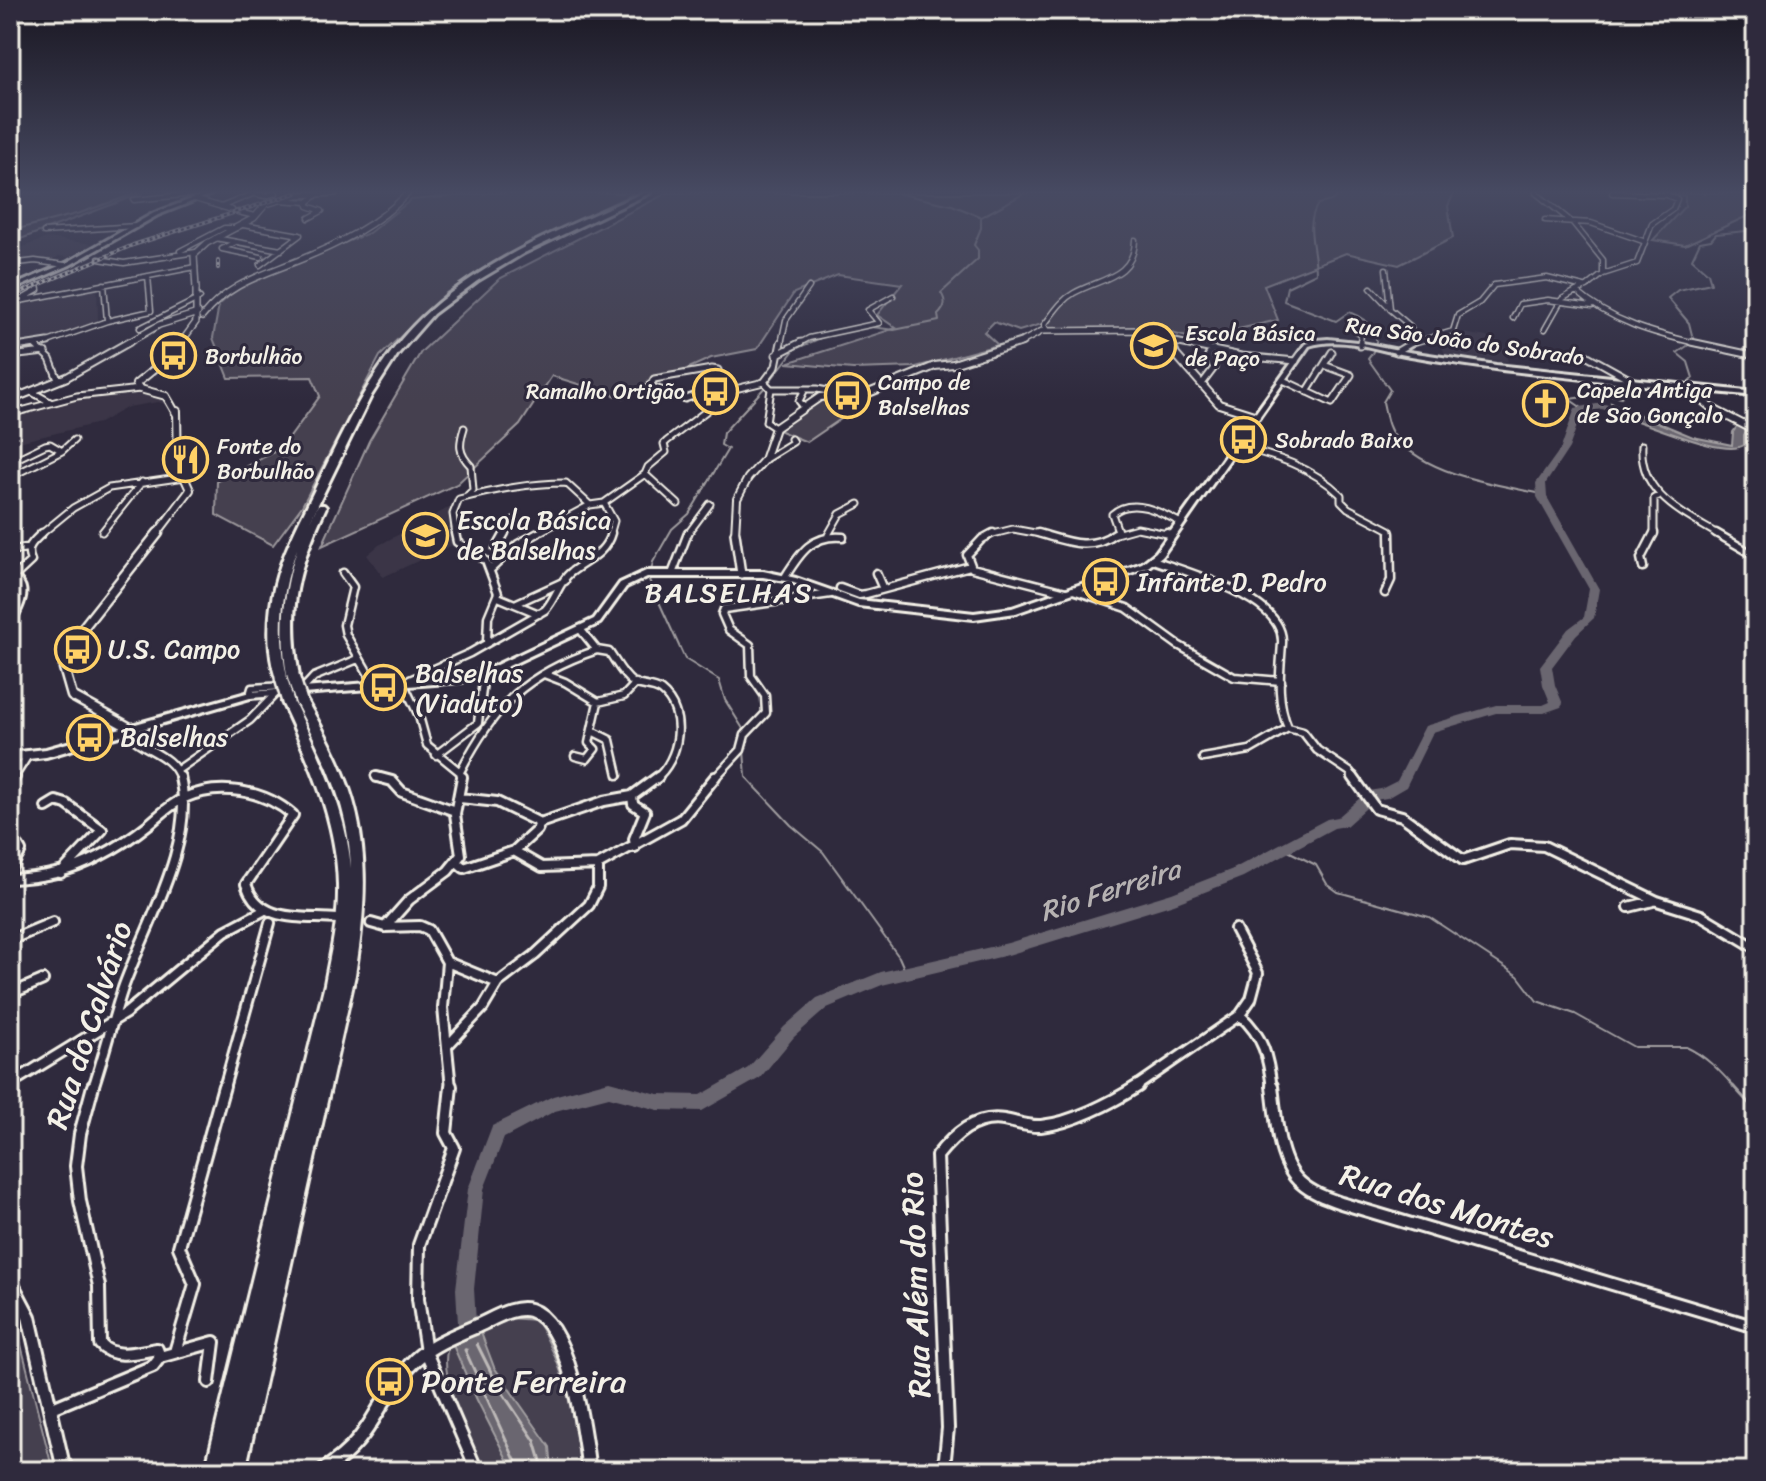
<svg xmlns="http://www.w3.org/2000/svg" width="1766" height="1481" font-family="Sriracha,sans-serif">
<style>
.built{fill:#3b3647}
.green{fill:#454050;stroke:#9c989c;stroke-width:2}
.water{fill:#6a6670;stroke:#a19ea0;stroke-width:2}
.lines{fill:none;stroke-linecap:round;stroke-linejoin:round}
.shore{stroke:#bdb9b8;stroke-width:3}
.stream-far1{stroke:#a19ea0;stroke-width:2}
.stream{stroke:#a19ea0;stroke-width:3}
.river{fill:#6a6670;fill-rule:evenodd}
.minor-far4-casing{stroke:#f4f1e8;stroke-width:7}
.minor-far3-casing{stroke:#f4f1e8;stroke-width:9}
.minor-far2-casing{stroke:#f4f1e8;stroke-width:11}
.minor-far1-casing{stroke:#f4f1e8;stroke-width:14}
.minor-casing{stroke:#f4f1e8;stroke-width:16}
.tertiary-far3-casing{stroke:#f4f1e8;stroke-width:8}
.tertiary-far2-casing{stroke:#f4f1e8;stroke-width:10}
.tertiary-far1-casing{stroke:#f4f1e8;stroke-width:12}
.tertiary-casing{stroke:#f4f1e8;stroke-width:18}
.secondary-far2-casing{stroke:#f4f1e8;stroke-width:8}
.secondary-far1-casing{stroke:#f4f1e8;stroke-width:10}
.secondary-casing{stroke:#f4f1e8;stroke-width:13}
.primary-casing{stroke:#f4f1e8;stroke-width:6}
.motorway-casing{stroke:#f4f1e8;stroke-width:6}
.minor-far4{stroke:#2f2a3d;stroke-width:4}
.minor-far3{stroke:#2f2a3d;stroke-width:5}
.minor-far2{stroke:#2f2a3d;stroke-width:6}
.minor-far1{stroke:#2f2a3d;stroke-width:8}
.minor{stroke:#2f2a3d;stroke-width:10}
.tertiary-far3{stroke:#2f2a3d;stroke-width:5}
.tertiary-far2{stroke:#2f2a3d;stroke-width:6}
.tertiary-far1{stroke:#2f2a3d;stroke-width:7}
.tertiary{stroke:#2f2a3d;stroke-width:12}
.secondary-far2{stroke:#2f2a3d;stroke-width:5}
.secondary-far1{stroke:#2f2a3d;stroke-width:6}
.secondary{stroke:#2f2a3d;stroke-width:8}
.primary{fill:#2f2a3d;fill-rule:evenodd}
.motorway{fill:#2f2a3d;fill-rule:evenodd}
.rail-casing{stroke:#f4f1e8;stroke-width:4}
.rail{stroke:#2f2a3d;stroke-width:2;stroke-dasharray:3;stroke-linecap:butt}
.motorway-bridge-casing{stroke:#f4f1e8;stroke-width:16;stroke-linecap:butt}
.motorway-bridge{stroke:#2f2a3d;stroke-width:11}
.labels{text-anchor:middle;dominant-baseline:central;stroke-width:6;stroke-linejoin:round;paint-order:stroke}
.far-poi-label{font-size:22px;fill:#f4f1e8;stroke:#2f2a3d;text-anchor:start}
.far-street-label{font-size:22px;fill:#f4f1e8;stroke:#2f2a3d}
.poi-label{font-size:26px;fill:#f4f1e8;stroke:#2f2a3d;text-anchor:start}
.neighbourhood-label{font-size:28px;letter-spacing:2px;fill:#f4f1e8;stroke:#2f2a3d}
.water-label{font-size:28px;font-style:italic;fill:#b6b2b2;stroke:#2f2a3d}
.near-street-label{font-size:32px;fill:#f4f1e8;stroke:#2f2a3d}
.near-poi-label{font-size:32px;fill:#f4f1e8;stroke:#2f2a3d;text-anchor:start}
</style>
<rect width="100%" height="100%" fill="#2f2a3d"/>
<filter id="ink" filterUnits="userSpaceOnUse"><feTurbulence type="fractalNoise" baseFrequency=".0125" numOctaves="2"/><feDisplacementMap in="SourceGraphic" scale="16" xChannelSelector="R" yChannelSelector="G"/><feConvolveMatrix kernelMatrix="1 2 1 2 8 2 1 2 1" color-interpolation-filters="sRGB"/></filter>
<g filter="url(#ink)">
<path class="built" d="M47,238L93,244L68,257L59,256L51,261L10,258V252Z
M97,288L98,319L96,323L41,342L10,344V309L23,302Z
M1456,332L1487,337L1503,343L1508,362L1445,355L1439,338Z
M141,391L163,396L170,405L158,402L128,407L99,423L10,444V417L78,397Z
M452,506L450,522L455,544L383,577L367,555L379,545Z"/>
<path class="green" d="M10,193H143L10,243Z
M489,193H634L498,260L446,293L380,356L302,506L273,545L216,515L217,481L282,448L320,396L312,377L229,378L213,338L219,305L240,286L369,233L411,200Z
M667,193H1454L1448,206L1453,238L1399,265L1346,253L1264,285L1278,320L1195,339L1151,328L1052,330L1042,324L1019,331L994,322L984,332L998,345L916,367L853,369L787,363L896,328L877,315L902,284L838,275L794,293L757,349L711,358L623,398L552,376L520,425L457,484L322,546L369,441L421,352L499,279Z
M1670,193H1756V212L1685,245L1653,240L1685,206V196Z
M826,397L857,408L807,442L778,430Z
M10,1310L16,1325L53,1471H10Z
M509,1318L536,1320C566,1366 574,1418 581,1471H480C471,1447 431,1361 452,1343C466,1331 492,1325 509,1318Z"/>
<path class="water" d="M1611,403L1693,437L1732,445L1733,432L1739,424L1748,428L1744,435V445C1723,459 1641,419 1613,414Z
M480,1330L494,1367L550,1447L552,1471H513L477,1400L452,1343Z"/>
<g class="lines">
<path class="shore" d="M520,1471L465,1350L472,1343L477,1344L498,1386L535,1441L544,1471"/>
<path class="stream-far1" d="M896,193L952,205L979,216
M1343,193L1331,201L1318,204C1304,225 1316,250 1316,273L1287,287L1284,301L1336,321L1349,312C1372,321 1386,337 1368,359L1390,390L1383,402C1386,414 1387,428 1396,438C1429,476 1495,484 1542,494
M10,231L80,213L137,193
M872,327L894,330L939,321L938,315C945,308 947,302 941,293L978,259V250L974,245L981,228V217L1025,193
M1693,339L1689,323L1668,298L1678,290L1711,283L1708,273L1692,259L1700,242L1711,240L1716,234L1756,230
M1637,379L1650,381
M770,381L795,349L823,337
M1687,384L1693,378L1688,362L1677,353L1690,344
M1582,408L1569,399L1607,394L1621,397L1633,385
M745,732L725,700L719,680L685,659L649,580L653,562L672,529L689,514L728,449L721,445L723,433L766,386
M744,750L746,777L791,825L823,852L899,957L906,973
M1284,849L1316,865L1327,884L1338,892L1429,917L1518,976L1537,1001L1575,1014L1634,1047H1686C1706,1056 1721,1072 1735,1088"/>
<path class="stream" d="M1733,1086L1756,1111"/>
<path class="river" d="M1602,403L1630,413L1626,416L1602,409L1582,412L1569,448L1546,483L1547,497L1599,589L1594,618L1576,635L1552,667L1555,685L1563,704L1561,707L1544,713H1496L1433,732L1406,787L1387,798L1375,800L1346,826L1334,828L1243,877L1174,904L1008,955L882,985L827,1008L794,1037L760,1078L702,1111L658,1110L609,1097L555,1111L504,1138L484,1189L474,1289L477,1340L475,1347L468,1349L461,1347L459,1340L456,1289L468,1189L492,1126L553,1096L609,1081L658,1094L701,1095L748,1068L784,1027L817,998L881,972L1008,943L1172,893L1233,869L1327,819L1338,817L1368,791L1381,789L1397,781L1425,726L1496,705H1543L1550,702L1543,685L1540,666L1568,629L1584,617L1589,589L1537,497L1536,483L1561,448L1575,408Z
M1756,416V423L1743,431L1742,436H1736V428Z"/>
<defs>
<path id="minor-far4" d="M252,193L265,196L276,193
M1536,193L1573,223L1603,260V274
M1612,193L1666,195L1677,199L1673,209L1652,224L1637,263L1603,274L1587,287L1576,291C1611,322 1655,334 1700,344
M195,199L232,210
M134,200L202,193
M279,200L308,202
M221,207L255,193
M238,212L255,216
M309,218L322,211L308,206V202L317,195
M1545,220L1591,223L1643,241
M243,225L300,235L260,265
M44,232L136,226
M215,238L281,250
M236,242L222,249L261,257
M180,251L224,228H236
M99,259L124,263L196,252
M10,264L35,261L65,265
M1386,269L1390,309L1410,326L1415,341
M104,284L107,321
M1371,288L1389,307
M20,301L195,267
M10,306L38,290L37,285
M1513,318L1520,304L1548,300L1592,306
M140,328L200,298
M1545,329L1562,299L1576,291
M1047,331L1044,325C1053,314 1061,300 1074,293C1101,278 1134,278 1135,240
M1356,331L1361,335L1360,344
M1171,341L1184,344
M42,344L107,321L151,311L148,276
M781,344L786,320L809,287
M798,344L809,338L879,323L868,310L893,296
M1410,344L1453,331L1458,315L1480,302L1494,285L1547,278L1584,287"/>
<path id="minor-far3" d="M1175,342L1241,356L1296,361
M1691,342L1756,356
M36,346L50,359L57,377L63,379
M1360,346V342
M10,348L48,342
M1396,352L1413,342
M776,355L801,342
M1586,355L1633,381
M10,356L45,352
M712,369L718,370L723,386L685,399L650,386L654,379Z
M1283,380L1332,403L1351,375L1324,365
M764,382L776,366L781,342
M1202,384L1214,368L1208,356L1213,349
M723,386L734,391
M771,389H817L839,393
M771,389L766,422L775,428
M32,392L50,402
M1307,392L1332,352
M804,407L799,401L805,389
M10,414L77,396L140,389
M464,428C459,444 458,453 471,466L473,490L468,495
M1642,445C1639,494 1682,513 1719,535
M1236,446C1275,456 1311,466 1341,495V501L1348,508L1390,530V535
M764,460L793,442L791,439
M10,462L45,445L50,444L62,451
M645,474L678,504
M10,477L62,451L74,440
M604,503L614,521L610,535
M1118,531L1112,514C1132,496 1161,512 1181,523
M102,532L142,482
M40,535L73,508L109,488L185,477
M456,535L453,514L459,499C495,490 529,483 566,483L590,505
M504,535L513,520
M534,535L590,505L604,503L645,474L648,467L666,452L664,444L667,441L735,389L764,382L771,389
M687,535L710,504
M828,535L840,514L859,504
M989,535L1013,529L1046,535
M1112,535L1137,528L1172,535
M1654,535V498L1659,496"/>
<path id="minor-far2" d="M455,533L457,542L486,561L498,593L488,617L487,641
M993,533L982,539L967,555L972,568L1066,592
M1038,533C1066,541 1090,552 1115,533
M1167,533L1172,535
M1716,533L1756,556
M10,551L27,548
M504,554L496,549L505,533
M1153,560C1186,572 1285,598 1282,643C1280,672 1276,700 1288,728L1303,732L1317,750L1350,772L1355,779
M1643,567L1641,558L1654,533
M490,570L518,544L538,533
M343,573L353,587L344,625L346,635L375,685
M876,573L883,589
M672,574L688,533
M15,576L31,561C25,547 32,543 42,533
M785,577C800,553 812,534 843,537
M840,588L859,595L866,594L970,566
M1073,590L1127,608L1178,645L1234,677L1281,681
M1385,593L1391,580L1390,533
M498,597L539,614
M517,603L565,581
M597,650L609,652C615,660 623,676 632,682C640,687 652,685 661,691C688,712 680,760 655,779
M544,674L565,682L598,702L589,743L595,749L587,759L575,756
M302,690L314,677L358,659
M250,695L252,688L284,686
M598,702L624,696L636,683
M125,730C140,751 172,752 180,779
M592,731L610,740L618,775
M436,755L478,723L483,681
M1203,758L1250,750L1288,728
M179,769L250,720L277,692
M460,772C494,706 525,674 597,650L580,629
M375,776L384,779
M13,779L27,757
M462,779L460,772L427,745L419,716L403,683L470,653L545,610C555,600 559,582 570,573C586,560 605,555 611,533
M714,779L741,750L745,735L766,713L765,696L751,676L750,645L729,630L722,614L724,609L831,594"/>
<path id="minor-far1" d="M377,777L392,781L402,792L455,811
M1353,777L1376,809L1402,816L1463,860L1510,844L1544,846L1657,901L1701,915L1756,948
M10,784L15,777
M632,796L633,804L645,812L634,839L635,847
M460,798L497,802L540,823L604,801L632,796L658,777
M46,807L56,801L66,804L102,830L61,873
M10,843L17,844L21,851L10,870
M514,851L537,830L540,823
M457,862L464,868L514,851L542,867L598,865L681,819L715,777
M10,879C41,878 70,872 98,857C116,848 134,836 149,824C160,815 171,804 184,798C219,782 264,790 293,815L246,884C259,924 302,916 337,919
M1629,907L1653,901
M371,923L385,927L420,926L429,930L447,962L443,1008L451,1088
M385,927L409,900L448,871L461,855L455,814L462,777
M10,940L53,922
M447,962L498,983
M10,994L43,980
M1240,1015C1264,1037 1268,1057 1272,1088
M448,1045L483,1008L498,983L535,955L589,905L598,887V865
M10,1084L126,1013L225,931L263,911
M93,1088C104,1055 112,1021 123,988C145,926 196,844 180,777
M224,1088L270,923
M1134,1088L1240,1015L1251,999L1258,973L1235,929"/>
<path id="minor" d="M93,1086L80,1134L76,1166L80,1201L99,1286L100,1344C113,1360 139,1352 157,1349L160,1357
M451,1086L446,1133L454,1148L419,1245L418,1299L426,1352L477,1471
M1272,1086C1276,1115 1277,1163 1301,1183C1312,1193 1327,1198 1341,1203L1756,1327
M175,1352L195,1284L179,1247L224,1086
M50,1409L153,1366L160,1357L214,1342L209,1382
M939,1471L945,1458L948,1428L937,1156C954,1135 975,1115 1004,1120C1016,1122 1028,1127 1041,1126C1072,1123 1111,1103 1138,1086"/>
<path id="tertiary-far3" d="M196,289L194,255L207,243L254,218L266,204L297,195L335,193
M126,344L159,325L198,313
M1018,344L1042,331L1145,330L1172,344"/>
<path id="tertiary-far2" d="M1171,342L1176,355L1219,404L1257,416
M1686,387L1713,409L1756,431
M10,400L67,377L129,342
M735,535L737,499L748,478L764,460L775,428L820,397L871,392L935,366L953,364L1022,342"/>
<path id="tertiary-far1" d="M735,533L741,574"/>
<path id="tertiary" d="M10,1281L29,1317L62,1461L68,1471
M322,1471C375,1438 373,1405 410,1365C428,1345 455,1336 479,1325C493,1319 514,1305 530,1310C571,1323 584,1434 589,1471"/>
<path id="secondary-far2" d="M202,317C228,284 260,276 297,261C337,245 378,225 408,193
M180,344L196,322V289"/>
<path id="secondary-far1" d="M177,411L178,472
M177,415L166,396L140,389L136,384L174,353L182,342
M156,535L190,490L179,466"/>
<path id="secondary" d="M130,728L72,696L64,668L79,633L158,533"/>
<path id="primary" d="M208,193H214L158,215L70,265L10,291V287L66,263L154,213Z
M1328,339L1357,342L1409,352L1496,365L1756,392V396C1669,387 1582,380 1495,369C1467,365 1439,361 1411,356C1379,351 1341,335 1309,346L1162,556L1148,567L1016,613L974,619L858,606L791,582L763,577H647L626,587L600,623L498,671L461,682L250,698L46,757L10,761V753L46,749L250,692L461,676L492,667L594,619L620,583L646,571H763L796,578L859,600L974,613L1012,608L1142,563L1156,552L1305,344L1316,340Z
M10,570L13,571C17,576 24,582 25,588C28,599 17,620 10,626C10,610 17,601 17,586L10,578Z"/>
<path id="motorway" d="M643,193H650L524,253L477,281L433,314L398,354L371,396L309,523L318,505H324L326,507C297,569 287,608 299,676L293,680L287,676C280,631 283,592 297,549C280,592 278,633 287,678L281,682L277,681C266,652 268,614 275,584C283,551 301,519 315,489C346,426 376,357 430,310C491,256 570,225 643,193Z
M301,697L305,698C319,723 334,748 344,775C371,840 366,907 355,975L245,1471H225L230,1449L225,1471H205L325,984C331,951 339,919 338,885C337,820 309,760 282,702L284,699L288,698L294,702C319,755 346,809 351,868C349,803 324,757 295,701Z"/>
</defs>
<use href="#minor-far4" class="minor-far4-casing"/>
<use href="#minor-far3" class="minor-far3-casing"/>
<use href="#minor-far2" class="minor-far2-casing"/>
<use href="#minor-far1" class="minor-far1-casing"/>
<use href="#minor" class="minor-casing"/>
<use href="#tertiary-far3" class="tertiary-far3-casing"/>
<use href="#tertiary-far2" class="tertiary-far2-casing"/>
<use href="#tertiary-far1" class="tertiary-far1-casing"/>
<use href="#tertiary" class="tertiary-casing"/>
<use href="#secondary-far2" class="secondary-far2-casing"/>
<use href="#secondary-far1" class="secondary-far1-casing"/>
<use href="#secondary" class="secondary-casing"/>
<use href="#primary" class="primary-casing"/>
<use href="#motorway" class="motorway-casing"/>
<use href="#minor-far4" class="minor-far4"/>
<use href="#minor-far3" class="minor-far3"/>
<use href="#minor-far2" class="minor-far2"/>
<use href="#minor-far1" class="minor-far1"/>
<use href="#minor" class="minor"/>
<use href="#tertiary-far3" class="tertiary-far3"/>
<use href="#tertiary-far2" class="tertiary-far2"/>
<use href="#tertiary-far1" class="tertiary-far1"/>
<use href="#tertiary" class="tertiary"/>
<use href="#secondary-far2" class="secondary-far2"/>
<use href="#secondary-far1" class="secondary-far1"/>
<use href="#secondary" class="secondary"/>
<use href="#primary" class="primary"/>
<use href="#motorway" class="motorway"/>
<defs>
<path id="rail" d="M218,261V268
M10,297L133,245L296,193"/>
</defs>
<use href="#rail" class="rail-casing"/>
<use href="#rail" class="rail"/>
<defs>
<path id="motorway-bridge" d="M293,676L301,701
M281,678L288,702"/>
</defs>
<use href="#motorway-bridge" class="motorway-bridge-casing"/>
<use href="#motorway-bridge" class="motorway-bridge"/>
</g>
</g>
<linearGradient id="sky" x2="0" y2="1"><stop stop-color="#1a1722"/><stop offset="0.48" stop-color="#474a62"/><stop offset="1" stop-color="#474a62" stop-opacity="0"/></linearGradient>
<rect width="1766" height="400" fill="url(#sky)"/>
<defs>
<symbol id="school-ring" viewBox="-11 -11 22 22"><circle r="9.5" fill="#2f2a3d" stroke="#ffd166" stroke-width="1.5"/><path d="M0-5L7-2L0 1L-7-2ZM-4 1L0 2.5L4 1V4Q0 6-4 4Z" fill="#ffd166"/></symbol>
<symbol id="bus-ring" viewBox="-11 -11 22 22"><circle r="9.5" fill="#2f2a3d" stroke="#ffd166" stroke-width="1.5"/><path d="M-5-6H5V4H4V6H2V4H-2V6H-4V4H-5ZM-3.5-4V0h7V-4ZM-3.5 1.2v1.5H-2V1.2ZM2 1.2v1.5H3.5V1.2Z" fill="#ffd166"/></symbol>
<symbol id="church-ring" viewBox="-11 -11 22 22"><circle r="9.5" fill="#2f2a3d" stroke="#ffd166" stroke-width="1.5"/><path d="M-1.2-6h2.4v3.5h3.3v2.4h-3.3V6h-2.4V-.1h-3.3v-2.4h3.3Z" fill="#ffd166"/></symbol>
<symbol id="restaurant-ring" viewBox="-11 -11 22 22"><circle r="9.5" fill="#2f2a3d" stroke="#ffd166" stroke-width="1.5"/><path d="M-5-6h1v4h1v-4h1v4h1v-4h1v5L-1.5 .5V6h-2V.5L-5-1ZM5-6V6H3V1.5H1.5Q1.5-4 5-6Z" fill="#ffd166"/></symbol>
</defs>
<g fill-rule="evenodd">
<use href="#school-ring" x="1128" y="320" width="51" height="51"/>
<use href="#bus-ring" x="148" y="330" width="51" height="51"/>
<use href="#bus-ring" x="690" y="366" width="51" height="51"/>
<use href="#bus-ring" x="822" y="370" width="51" height="51"/>
<use href="#church-ring" x="1520" y="378" width="51" height="51"/>
<use href="#bus-ring" x="1218" y="414" width="51" height="51"/>
<use href="#restaurant-ring" x="160" y="434" width="51" height="51"/>
<use href="#school-ring" x="400" y="510" width="51" height="51"/>
<use href="#bus-ring" x="1080" y="556" width="51" height="51"/>
<use href="#bus-ring" x="52" y="624" width="51" height="51"/>
<use href="#bus-ring" x="358" y="662" width="51" height="51"/>
<use href="#bus-ring" x="64" y="712" width="51" height="51"/>
<use href="#bus-ring" x="364" y="1356" width="51" height="51"/>
</g>
<g class="labels">
<g class="far-poi-label">
<text x="1185" y="333">Escola Básica<tspan x="1185" dy="25">de Paço</tspan></text>
<text x="205" y="356">Borbulhão</text>
<text x="878" y="382">Campo de<tspan x="878" dy="25">Balselhas</tspan></text>
<text x="1577" y="390">Capela Antiga<tspan x="1577" dy="25">de São Gonçalo</tspan></text>
<text x="685" y="391" text-anchor="end">Ramalho Ortigão</text>
<text x="1275" y="440">Sobrado Baixo</text>
<text x="217" y="446">Fonte do<tspan x="217" dy="25">Borbulhão</tspan></text>
</g>
<g class="far-street-label">
<text transform="translate(1465 341) rotate(8)">Rua São João do Sobrado</text>
</g>
<g class="poi-label">
<text x="457" y="520">Escola Básica<tspan x="457" dy="30">de Balselhas</tspan></text>
<text x="1137" y="582">Infante D. Pedro</text>
<text x="108" y="649">U.S. Campo</text>
<text x="415" y="673">Balselhas<tspan x="415" dy="30">(Viaduto)</tspan></text>
<text x="120" y="737">Balselhas</text>
</g>
<g class="neighbourhood-label">
<text x="729" y="592">BALSELHAS</text>
</g>
<g class="water-label">
<text transform="translate(1110 890) rotate(-18)">Rio Ferreira</text>
</g>
<g class="near-street-label">
<text transform="translate(89 1025) rotate(-72)">Rua do Calvário</text>
<text transform="translate(1447 1206) rotate(17)">Rua dos Montes</text>
<text transform="translate(916 1285) rotate(-92)">Rua Além do Rio</text>
</g>
<g class="near-poi-label">
<text x="421" y="1381">Ponte Ferreira</text>
</g>
</g>
<rect width="1766" height="1481" fill="none" stroke="#2f2a3d" stroke-width="40"/>
<rect x="20" y="20" width="1726" height="1441" fill="none" stroke="#f4f1e8" stroke-width="3" filter="url(#ink)"/>
</svg>
